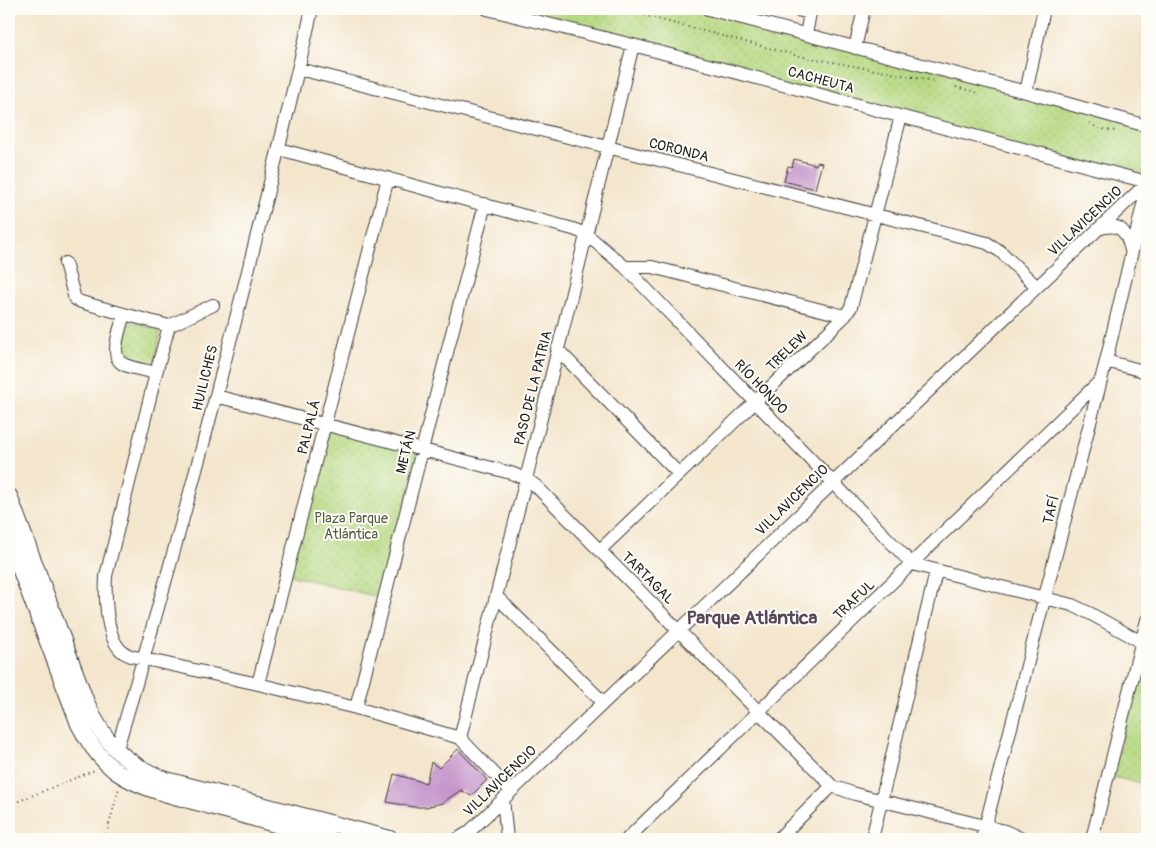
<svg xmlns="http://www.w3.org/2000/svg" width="1156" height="848" font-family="Pangolin,sans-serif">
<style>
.park{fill:url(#park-dots);stroke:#687a4e}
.building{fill:#c494cb}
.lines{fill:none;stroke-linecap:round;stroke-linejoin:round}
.minor-casing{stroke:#3c3a37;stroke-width:14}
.major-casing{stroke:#3c3a37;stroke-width:18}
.path{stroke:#3c3a37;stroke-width:2;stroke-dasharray:1 4;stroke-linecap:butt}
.minor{stroke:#fff;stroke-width:12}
.major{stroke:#fff;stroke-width:16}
.labels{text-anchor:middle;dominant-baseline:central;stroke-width:4;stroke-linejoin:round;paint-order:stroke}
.street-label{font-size:14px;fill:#1c1c1c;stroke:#fdfcf7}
.park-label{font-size:14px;fill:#525e3f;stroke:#fdfcf7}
.district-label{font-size:19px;font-weight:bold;fill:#574659;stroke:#fdfcf7}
</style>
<defs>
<pattern id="park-dots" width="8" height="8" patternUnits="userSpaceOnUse" patternTransform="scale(1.25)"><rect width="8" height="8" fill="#b5d880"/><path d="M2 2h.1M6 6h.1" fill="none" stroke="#9bb96e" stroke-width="1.8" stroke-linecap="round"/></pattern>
</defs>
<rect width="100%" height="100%" fill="#fdfcf7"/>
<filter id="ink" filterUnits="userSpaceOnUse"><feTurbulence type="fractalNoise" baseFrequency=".02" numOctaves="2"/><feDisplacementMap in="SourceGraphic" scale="10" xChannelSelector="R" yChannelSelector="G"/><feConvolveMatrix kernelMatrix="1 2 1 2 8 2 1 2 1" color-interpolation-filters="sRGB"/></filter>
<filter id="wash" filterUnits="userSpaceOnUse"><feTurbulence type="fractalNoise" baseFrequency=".0096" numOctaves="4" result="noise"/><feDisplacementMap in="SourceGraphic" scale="20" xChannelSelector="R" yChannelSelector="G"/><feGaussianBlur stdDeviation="1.12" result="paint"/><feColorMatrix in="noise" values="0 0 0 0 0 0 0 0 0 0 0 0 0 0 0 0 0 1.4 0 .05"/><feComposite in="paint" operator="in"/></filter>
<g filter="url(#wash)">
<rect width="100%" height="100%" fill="#f4e6cd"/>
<path class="park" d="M487,9H708L1147,126V182Z
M134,322L155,329L159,332L160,337L154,364L149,365L123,358L120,353L124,327Z
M327,428L418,454L382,598L289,575Z
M1144,650H1147V785L1113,777Z"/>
<g id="blocks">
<path class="building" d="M794,159L816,165L817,162L822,163L815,189L784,181L788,166L792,167Z
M458,749L487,780L471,796L461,790L442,803L426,807H414L387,802L394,774L426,783L431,762L439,768Z"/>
</g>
</g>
<g filter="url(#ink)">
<use href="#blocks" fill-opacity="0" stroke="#3c3a37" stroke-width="1"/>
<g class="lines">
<defs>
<path id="minor" d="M487,9L633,45L1147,182
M708,9L1026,92L1147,126
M793,9L810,13L806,35
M855,48L864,9
M299,69L987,243L1000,251L1037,287
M1026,92L1044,9
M279,149L573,229L586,234L625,267L912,564L1072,605L1091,614L1147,645
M1098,229C1120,222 1126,230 1131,250
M65,263L75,299L81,302L124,314C121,328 107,358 125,365C134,369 146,370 156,373L106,576C105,595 106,632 118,647C121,652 126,654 131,656L258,684L356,708L460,738L511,791
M625,267H652L845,316
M124,314L169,326L156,373
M169,326L213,305
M557,349L679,474
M1106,361L1147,372
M216,396L511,473L526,479L536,486L832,786L855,794L1005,831L1022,839
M600,550L845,316L851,307L901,116
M496,596L603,702
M258,684L388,178
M356,708L485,204
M460,738L526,479L633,45
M116,752C164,591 208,430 249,267C270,181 293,95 312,9
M503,799L507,839
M458,839L469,832L1037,287L1147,183
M627,839L1100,381
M778,839L832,786
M872,839L936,572
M982,839L1106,361L1147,188
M1092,839L1147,620"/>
<path id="major" d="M9,496L86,702C104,743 124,764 166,780L390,839
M9,539L79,724C88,742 101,760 117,772C143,790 177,796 207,805C248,816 288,828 329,839"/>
</defs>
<use href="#minor" class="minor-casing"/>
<use href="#major" class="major-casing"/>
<path class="path" d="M620,9L799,56L935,81
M956,87L976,92
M1090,123C1099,130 1107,130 1118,131
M9,805L95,770
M105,839L119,788"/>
<use href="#minor" class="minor"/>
<use href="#major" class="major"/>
</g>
</g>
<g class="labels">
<g class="street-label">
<text transform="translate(821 80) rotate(15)">CACHEUTA</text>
<text transform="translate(679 150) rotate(14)">CORONDA</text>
<text transform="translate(1085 221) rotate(-43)">VILLAVICENCIO</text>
<text transform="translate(787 351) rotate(-44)">TRELEW</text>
<text transform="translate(205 378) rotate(-76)">HUILICHES</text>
<text transform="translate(761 387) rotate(46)">RÍO HONDO</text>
<text transform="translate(533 388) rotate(-76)">PASO DE LA PATRIA</text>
<text transform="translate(309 427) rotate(-76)">PALPALÁ</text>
<text transform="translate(406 452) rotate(-76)">METÁN</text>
<text transform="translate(792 500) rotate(-44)">VILLAVICENCIO</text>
<text transform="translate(1051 510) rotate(-76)">TAFÍ</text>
<text transform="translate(648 578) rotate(45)">TARTAGAL</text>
<text transform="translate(854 600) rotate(-44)">TRAFUL</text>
<text transform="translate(500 781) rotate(-44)">VILLAVICENCIO</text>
</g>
<g class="park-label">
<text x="351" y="518">Plaza Parque<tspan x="351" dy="16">Atlántica</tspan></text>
</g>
<g class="district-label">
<text x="752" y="618">Parque Atlántica</text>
</g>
</g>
<rect width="1156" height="848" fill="none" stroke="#fdfcf7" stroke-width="30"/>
</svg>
